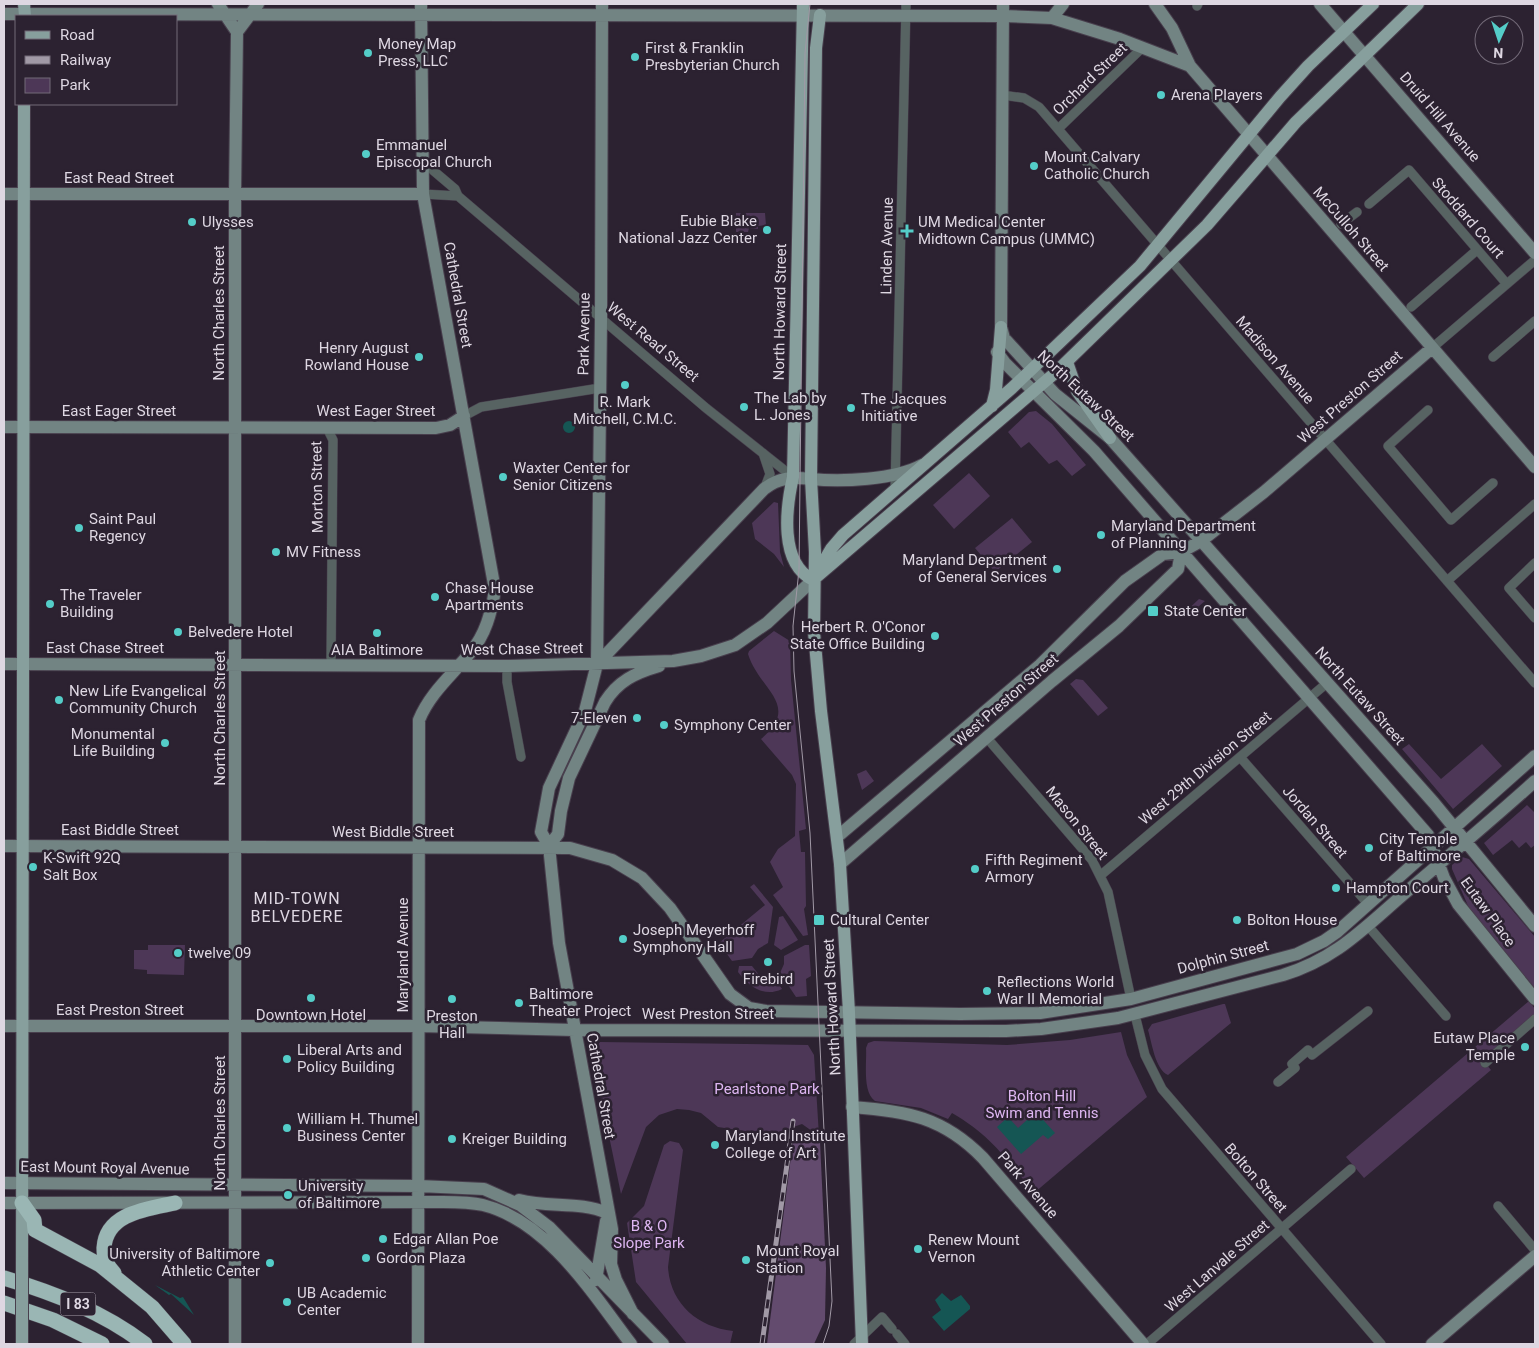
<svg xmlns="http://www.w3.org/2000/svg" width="1539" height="1348" font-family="Roboto,sans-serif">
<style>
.green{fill:#4d3757}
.forest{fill:#634b6e}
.water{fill:#155654}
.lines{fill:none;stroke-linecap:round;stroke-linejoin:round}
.street-casing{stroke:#483f4d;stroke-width:10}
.secondary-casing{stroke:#483f4d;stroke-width:14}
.primary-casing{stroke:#483f4d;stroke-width:14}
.highway-casing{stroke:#483f4d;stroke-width:16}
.street{stroke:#576362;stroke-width:9}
.secondary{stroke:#728483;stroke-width:12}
.primary{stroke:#879f9d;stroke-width:12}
.highway{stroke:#9ab6b4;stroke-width:15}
.tram{stroke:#a199a6;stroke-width:1}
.rail-casing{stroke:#a199a6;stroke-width:5}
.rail{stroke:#2c2231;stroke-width:3;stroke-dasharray:9;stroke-linecap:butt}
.primary-bridge-casing{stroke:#483f4d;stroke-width:14;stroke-linecap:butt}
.primary-bridge{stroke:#879f9d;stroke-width:12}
.poi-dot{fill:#54cdc8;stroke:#2c2231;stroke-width:2}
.labels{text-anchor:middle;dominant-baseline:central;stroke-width:5;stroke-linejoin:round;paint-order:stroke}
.shield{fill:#2c2231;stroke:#a9a1ad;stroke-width:1}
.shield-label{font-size:14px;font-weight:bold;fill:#ded7e2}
.poi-label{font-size:15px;fill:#ded7e2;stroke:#2c2231;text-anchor:start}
.street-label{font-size:15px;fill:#ded7e2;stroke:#2c2231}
.park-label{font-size:15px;fill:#deb6f2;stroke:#2c2231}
.neighbourhood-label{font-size:16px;letter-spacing:1px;fill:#ded7e2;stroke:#2c2231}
</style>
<rect width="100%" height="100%" fill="#2c2231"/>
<path class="green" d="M736,213H765L766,225L758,226V229L749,228L748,232H736Z
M1036,411L1052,424L1086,465L1072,476L1057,460L1049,464L1029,442L1021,448L1008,432L1029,412Z
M969,473L990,496L954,529L933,505Z
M774,502L778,503L780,552L784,567L774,554L755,539L752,523Z
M1012,518L1032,542L995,572L975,548Z
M1199,599L1205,601L1185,618L1182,615Z
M774,631L790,641L791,680L806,829L799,831L801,852H805L806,906L804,909L808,935L803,936L773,895L783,887L770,862L778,849L795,836L796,784L792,775L761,739C802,705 759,690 748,654L749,651Z
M1076,679L1083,680L1108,708L1098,716L1070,684Z
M1409,744L1441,779L1482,744L1502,766L1453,809L1402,749Z
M866,770L874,781L862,790L857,774Z
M1527,805L1535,813V845L1531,848L1526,842L1519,848L1512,840L1493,855L1484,843Z
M1462,857L1469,859L1535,937V988L1472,915L1452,869V865Z
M754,884L773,907L768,943L758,949L752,958L732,961L719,943L765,905L750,887Z
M783,916L798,940L781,950L774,945L779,917Z
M148,945H185L184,975L147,974V970L134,969V950H148Z
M805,945H809L811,976L806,979L807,996L796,997L780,973L784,964V956Z
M739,966H752L760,976L775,978L782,989C764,998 748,986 738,972Z
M1529,1001L1535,1009V1017L1486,1064L1491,1070L1364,1178L1346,1157Z
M1223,1004H1225L1231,1023L1168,1075C1155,1069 1152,1043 1148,1030L1152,1024Z
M1121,1032L1127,1055L1147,1097L1034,1193C1007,1159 990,1135 952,1113L948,1119L921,1108L875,1101C862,1092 867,1062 866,1048L868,1043L874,1041L1007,1045L1070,1040Z
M600,1042L808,1045L814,1055L819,1136L802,1124L770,1135L718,1127L701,1113L689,1110L677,1109L659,1115L646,1127L621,1194L592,1054Z
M670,1141L679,1143L683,1150L668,1267C670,1303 697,1327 733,1331L730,1344H687L636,1282L627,1223L644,1206L664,1145Z"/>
<path class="forest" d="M802,1131L820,1142L826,1268L825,1320L814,1344H767L794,1133Z"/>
<path class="water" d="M563 427a6 6 0 1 1 12 0a6 6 0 1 1-12 0Z
M1036,1112L1055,1133L1048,1139L1043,1135L1021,1154L997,1127L1008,1117L1018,1128Z
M155,1285L180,1298L183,1297L194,1315L171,1294L169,1295Z
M942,1293L951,1301L961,1295L970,1306V1309L944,1331L932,1317L941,1310L935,1300Z"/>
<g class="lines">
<defs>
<path id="street" d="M1197,6L1198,4
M1002,95L1024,98L1039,107L1535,683
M1058,129L1142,48
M422,161L455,189L458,196L706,408L793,477
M423,194L458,196
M1369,204L1409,170L1506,283
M1341,224L1357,212
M1411,307L1477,250
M1432,348L1535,260
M1493,357L1535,321
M1428,410L1388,446L1451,520L1493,483
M464,416L481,407L600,388
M327,428L333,440L331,665
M763,453L770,474L765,487
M895,490L906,4
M1535,563L1509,588L1535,618
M1447,581L1535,504
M507,666V682L521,757
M987,738L1092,860L1108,892L1131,999
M1240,757L1369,905
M1101,875L1327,683
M1368,926L1446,1016
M1135,1015L1145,1055L1162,1089L1381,1344
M1485,1063L1535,1019
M1278,1082L1295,1068L1292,1064L1308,1050L1312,1055L1368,1011
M1498,1206L1535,1250
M897,1334L905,1344
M854,1344L882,1317L892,1329
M1147,1344L1351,1169"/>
<path id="secondary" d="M218,4L237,32
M602,4L601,319L597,664L585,711L549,788L541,832L549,846L559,943L612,1229L611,1264L616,1280L633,1314
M1003,4L1001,327L1004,338L1055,394L1110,438L1434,803L1535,926
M1155,4L1172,28L1190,66L1535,467
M1320,4L1535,253
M4,14L1003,16L1052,18L1120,39L1190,66
M1052,18L1063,4
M237,32L258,4
M4,194H423
M997,352L1005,363L1094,451L1428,835L1444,878L1458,904L1535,999
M4,427L436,428L450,425L464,416
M4,664L507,666L673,661L701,656L735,645L767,623L813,580
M597,664L764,489C779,477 793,477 811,479C841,482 895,480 922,465
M837,837L1040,665L1125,581L1163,554L1181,552L1201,541L1264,492L1432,348
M4,846L570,848L612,860L642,878L670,908L730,994L749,1008L766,1011L960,1014L1040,1013L1131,999L1297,954L1324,941L1337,932L1535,756
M549,846L558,834L561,811L569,778L605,702C618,681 635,673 659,666
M840,864L1052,681L1119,626L1178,569L1181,552
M4,1026H419L574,1030L1006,1031L1041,1029L1118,1018L1283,975C1336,959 1364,928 1405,893C1449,856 1493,819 1535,781
M852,1107C907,1111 943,1117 983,1158L1143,1344
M4,1183L419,1186L484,1189L520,1205L549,1227L663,1344
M519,1200C548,1208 580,1201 607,1213
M4,1203L429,1202C447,1202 466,1201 483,1205C548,1221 593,1294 631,1344
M596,1280L606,1221
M235,1344V195L237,32
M418,1344L419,720C430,693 452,675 470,653C486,634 491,613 495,590L423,194L421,4
M1432,1344L1535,1256"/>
<path id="primary" d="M24,4L25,16
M803,4L793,477C786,508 779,563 813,580
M820,15L816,48L811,479L815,552L814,632L821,711L840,864L849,1012L862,1344
M1067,362L1077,391L1110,438
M992,406L996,390L1001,327
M818,571L831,549L843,535L1012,388L1140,266L1280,97L1308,66L1373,4
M813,580L1055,373L1207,225L1296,122L1418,4
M22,1262L24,104"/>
<path id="highway" d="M22,1203L34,1220L35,1230L100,1265L152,1307L184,1344
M114,1273C106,1265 104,1258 104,1248C106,1213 147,1209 175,1203
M4,1278C54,1293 103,1312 145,1344
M4,1303L53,1320L102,1344"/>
</defs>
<use href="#street" class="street-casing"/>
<use href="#secondary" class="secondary-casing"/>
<use href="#primary" class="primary-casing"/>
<use href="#highway" class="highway-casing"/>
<use href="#street" class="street"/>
<use href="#secondary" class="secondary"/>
<use href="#primary" class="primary"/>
<use href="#highway" class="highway"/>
<path class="tram" d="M810,4L805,53L799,570L793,626L794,671L810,833L832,1301L829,1326L823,1344"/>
<defs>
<path id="rail" d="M762,1344L793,1121"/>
</defs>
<use href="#rail" class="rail-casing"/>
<use href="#rail" class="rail"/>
<defs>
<path id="primary-bridge" d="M22,1262V1344"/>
</defs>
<use href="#primary-bridge" class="primary-bridge-casing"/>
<use href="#primary-bridge" class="primary-bridge"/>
</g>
<g class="poi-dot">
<circle cx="368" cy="53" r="5"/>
<circle cx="635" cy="57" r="5"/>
<circle cx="1161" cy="95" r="5"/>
<circle cx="366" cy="154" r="5"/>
<circle cx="1034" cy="166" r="5"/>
<circle cx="192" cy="222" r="5"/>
<circle cx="767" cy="230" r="5"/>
<path d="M904.5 223.5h5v5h5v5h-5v5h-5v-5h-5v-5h5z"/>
<circle cx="419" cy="357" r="5"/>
<circle cx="625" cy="385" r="5"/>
<circle cx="744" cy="407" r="5"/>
<circle cx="851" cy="408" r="5"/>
<circle cx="503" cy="477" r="5"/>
<circle cx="79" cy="528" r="5"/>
<circle cx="1101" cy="535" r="5"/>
<circle cx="276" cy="552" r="5"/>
<circle cx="1057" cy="569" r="5"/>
<circle cx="435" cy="597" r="5"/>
<circle cx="50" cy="604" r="5"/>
<rect x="1147" y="605" width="12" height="12" rx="2.5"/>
<circle cx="178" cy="632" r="5"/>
<circle cx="377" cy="633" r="5"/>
<circle cx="935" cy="636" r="5"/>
<circle cx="59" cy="700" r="5"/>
<circle cx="637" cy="718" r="5"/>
<circle cx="664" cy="725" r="5"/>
<circle cx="165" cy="743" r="5"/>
<circle cx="1369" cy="848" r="5"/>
<circle cx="33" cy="867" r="5"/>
<circle cx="975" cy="869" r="5"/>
<circle cx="1336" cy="888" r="5"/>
<rect x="813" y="914" width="12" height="12" rx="2.5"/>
<circle cx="1237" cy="920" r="5"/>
<circle cx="623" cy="939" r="5"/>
<circle cx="178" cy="953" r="5"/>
<circle cx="768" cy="962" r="5"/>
<circle cx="987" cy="991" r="5"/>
<circle cx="311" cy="998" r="5"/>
<circle cx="452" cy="999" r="5"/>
<circle cx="519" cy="1003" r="5"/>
<circle cx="1525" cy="1047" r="5"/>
<circle cx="287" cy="1059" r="5"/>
<circle cx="287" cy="1128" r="5"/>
<circle cx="452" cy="1139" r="5"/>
<circle cx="715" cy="1145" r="5"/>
<circle cx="288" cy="1195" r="5"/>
<circle cx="383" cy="1239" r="5"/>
<circle cx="918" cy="1249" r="5"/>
<circle cx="366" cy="1258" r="5"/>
<circle cx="746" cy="1260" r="5"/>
<circle cx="270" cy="1263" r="5"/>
<circle cx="287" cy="1302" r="5"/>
</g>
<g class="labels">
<rect class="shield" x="60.5" y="1292.5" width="35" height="23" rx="4"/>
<g class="shield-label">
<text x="78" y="1304">I 83</text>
</g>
<g class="poi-label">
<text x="378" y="44">Money Map<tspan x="378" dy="17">Press, LLC</tspan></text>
<text x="645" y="48">First &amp; Franklin<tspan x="645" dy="17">Presbyterian Church</tspan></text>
<text x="1171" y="95">Arena Players</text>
<text x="376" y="145">Emmanuel<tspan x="376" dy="17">Episcopal Church</tspan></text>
<text x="1044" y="157">Mount Calvary<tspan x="1044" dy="17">Catholic Church</tspan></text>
<text x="757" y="221" text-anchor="end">Eubie Blake<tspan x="757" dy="17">National Jazz Center</tspan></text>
<text x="202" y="222">Ulysses</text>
<text x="918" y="222">UM Medical Center<tspan x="918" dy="17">Midtown Campus (UMMC)</tspan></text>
<text x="409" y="348" text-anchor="end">Henry August<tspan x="409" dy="17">Rowland House</tspan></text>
<text x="754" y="398">The Lab by<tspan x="754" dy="17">L. Jones</tspan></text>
<text x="861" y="399">The Jacques<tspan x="861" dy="17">Initiative</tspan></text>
<text x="625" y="402" text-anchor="middle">R. Mark<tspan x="625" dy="17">Mitchell, C.M.C.</tspan></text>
<text x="513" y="468">Waxter Center for<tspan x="513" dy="17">Senior Citizens</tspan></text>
<text x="89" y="519">Saint Paul<tspan x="89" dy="17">Regency</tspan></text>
<text x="1111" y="526">Maryland Department<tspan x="1111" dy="17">of Planning</tspan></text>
<text x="286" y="552">MV Fitness</text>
<text x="1047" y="560" text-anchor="end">Maryland Department<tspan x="1047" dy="17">of General Services</tspan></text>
<text x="445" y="588">Chase House<tspan x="445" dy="17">Apartments</tspan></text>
<text x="60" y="595">The Traveler<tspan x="60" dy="17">Building</tspan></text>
<text x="1164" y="611">State Center</text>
<text x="925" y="627" text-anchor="end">Herbert R. O'Conor<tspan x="925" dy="17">State Office Building</tspan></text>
<text x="188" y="632">Belvedere Hotel</text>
<text x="377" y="650" text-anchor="middle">AIA Baltimore</text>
<text x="69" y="691">New Life Evangelical<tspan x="69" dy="17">Community Church</tspan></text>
<text x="627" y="718" text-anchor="end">7-Eleven</text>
<text x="674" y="725">Symphony Center</text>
<text x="155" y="734" text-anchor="end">Monumental<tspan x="155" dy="17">Life Building</tspan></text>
<text x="1379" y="839">City Temple<tspan x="1379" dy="17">of Baltimore</tspan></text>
<text x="43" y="858">K-Swift 92Q<tspan x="43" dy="17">Salt Box</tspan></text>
<text x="985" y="860">Fifth Regiment<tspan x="985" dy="17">Armory</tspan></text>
<text x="1346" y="888">Hampton Court</text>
<text x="830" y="920">Cultural Center</text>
<text x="1247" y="920">Bolton House</text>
<text x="633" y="930">Joseph Meyerhoff<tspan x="633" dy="17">Symphony Hall</tspan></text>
<text x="188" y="953">twelve 09</text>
<text x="768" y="979" text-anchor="middle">Firebird</text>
<text x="997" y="982">Reflections World<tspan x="997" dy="17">War II Memorial</tspan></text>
<text x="529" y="994">Baltimore<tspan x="529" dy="17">Theater Project</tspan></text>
<text x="311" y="1015" text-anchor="middle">Downtown Hotel</text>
<text x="452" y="1016" text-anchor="middle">Preston<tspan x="452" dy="17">Hall</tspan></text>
<text x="1515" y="1038" text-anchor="end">Eutaw Place<tspan x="1515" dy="17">Temple</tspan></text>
<text x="297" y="1050">Liberal Arts and<tspan x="297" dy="17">Policy Building</tspan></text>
<text x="297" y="1119">William H. Thumel<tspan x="297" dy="17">Business Center</tspan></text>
<text x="725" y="1136">Maryland Institute<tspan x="725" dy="17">College of Art</tspan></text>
<text x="462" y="1139">Kreiger Building</text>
<text x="298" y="1186">University<tspan x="298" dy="17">of Baltimore</tspan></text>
<text x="393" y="1239">Edgar Allan Poe</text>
<text x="928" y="1240">Renew Mount<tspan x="928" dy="17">Vernon</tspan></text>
<text x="756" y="1251">Mount Royal<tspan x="756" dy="17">Station</tspan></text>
<text x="260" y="1254" text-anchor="end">University of Baltimore<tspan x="260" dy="17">Athletic Center</tspan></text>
<text x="376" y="1258">Gordon Plaza</text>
<text x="297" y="1293">UB Academic<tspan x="297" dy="17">Center</tspan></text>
</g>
<g class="street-label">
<text transform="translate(1090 79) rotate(-44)">Orchard Street</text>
<text transform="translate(1440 117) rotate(49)">Druid Hill Avenue</text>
<text x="119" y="178">East Read Street</text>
<text transform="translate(1468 218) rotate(49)">Stoddard Court</text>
<text transform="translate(1351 229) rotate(49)">McCulloh Street</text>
<text transform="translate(887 246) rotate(-89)">Linden Avenue</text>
<text transform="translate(458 295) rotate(80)">Cathedral Street</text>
<text transform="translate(780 312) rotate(-89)">North Howard Street</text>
<text transform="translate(219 313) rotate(-90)">North Charles Street</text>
<text transform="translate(584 334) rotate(-89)">Park Avenue</text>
<text transform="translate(653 342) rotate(40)">West Read Street</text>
<text transform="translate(1275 360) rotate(49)">Madison Avenue</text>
<text transform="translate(1086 396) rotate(43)">North Eutaw Street</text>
<text transform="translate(1350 397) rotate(-41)">West Preston Street</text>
<text x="119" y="411">East Eager Street</text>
<text x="376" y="411">West Eager Street</text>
<text transform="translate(317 487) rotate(-91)">Morton Street</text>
<text x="105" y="648">East Chase Street</text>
<text transform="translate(522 649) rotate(-1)">West Chase Street</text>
<text transform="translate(1360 696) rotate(48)">North Eutaw Street</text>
<text transform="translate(1006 700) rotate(-41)">West Preston Street</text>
<text transform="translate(220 718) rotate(-90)">North Charles Street</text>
<text transform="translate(1205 768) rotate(-40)">West 29th Division Street</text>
<text transform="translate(1315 822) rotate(49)">Jordan Street</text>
<text transform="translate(1077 823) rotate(51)">Mason Street</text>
<text x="120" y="830">East Biddle Street</text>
<text x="393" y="832">West Biddle Street</text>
<text transform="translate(1488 912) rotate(54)">Eutaw Place</text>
<text transform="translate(403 955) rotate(-90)">Maryland Avenue</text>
<text transform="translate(1223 957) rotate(-15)">Dolphin Street</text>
<text transform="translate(832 1007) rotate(-93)">North Howard Street</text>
<text x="120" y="1010">East Preston Street</text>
<text x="708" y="1014">West Preston Street</text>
<text transform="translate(601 1086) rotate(80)">Cathedral Street</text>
<text transform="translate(220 1123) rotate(-90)">North Charles Street</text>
<text transform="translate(105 1168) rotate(1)">East Mount Royal Avenue</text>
<text transform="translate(1256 1178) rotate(49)">Bolton Street</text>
<text transform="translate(1028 1185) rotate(49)">Park Avenue</text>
<text transform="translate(1217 1266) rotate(-41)">West Lanvale Street</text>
</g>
<g class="park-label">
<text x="767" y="1089">Pearlstone Park</text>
<text x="1042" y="1096">Bolton Hill<tspan x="1042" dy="17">Swim and Tennis</tspan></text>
<text x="649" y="1226">B &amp; O<tspan x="649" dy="17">Slope Park</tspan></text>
</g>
<g class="neighbourhood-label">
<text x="297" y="898">MID-TOWN<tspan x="297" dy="18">BELVEDERE</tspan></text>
</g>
</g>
<rect width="1539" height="1348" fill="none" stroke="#ded7e2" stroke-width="10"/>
<rect x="15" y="15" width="162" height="90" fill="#2c2231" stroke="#736a78"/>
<rect x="25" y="31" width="25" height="8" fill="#879f9d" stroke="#736a78"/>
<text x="60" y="40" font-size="15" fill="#ded7e2">Road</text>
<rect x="25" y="56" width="25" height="8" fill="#a199a6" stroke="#736a78"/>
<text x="60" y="65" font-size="15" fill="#ded7e2">Railway</text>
<rect x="25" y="78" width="25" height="15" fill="#4d3757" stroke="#736a78"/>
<text x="60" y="90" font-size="15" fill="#ded7e2">Park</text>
<g transform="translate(1499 40) rotate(183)"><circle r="24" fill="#2c2231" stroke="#736a78"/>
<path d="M0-4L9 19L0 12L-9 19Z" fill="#54cdc8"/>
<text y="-8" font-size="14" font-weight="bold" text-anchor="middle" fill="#ded7e2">N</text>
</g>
</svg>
